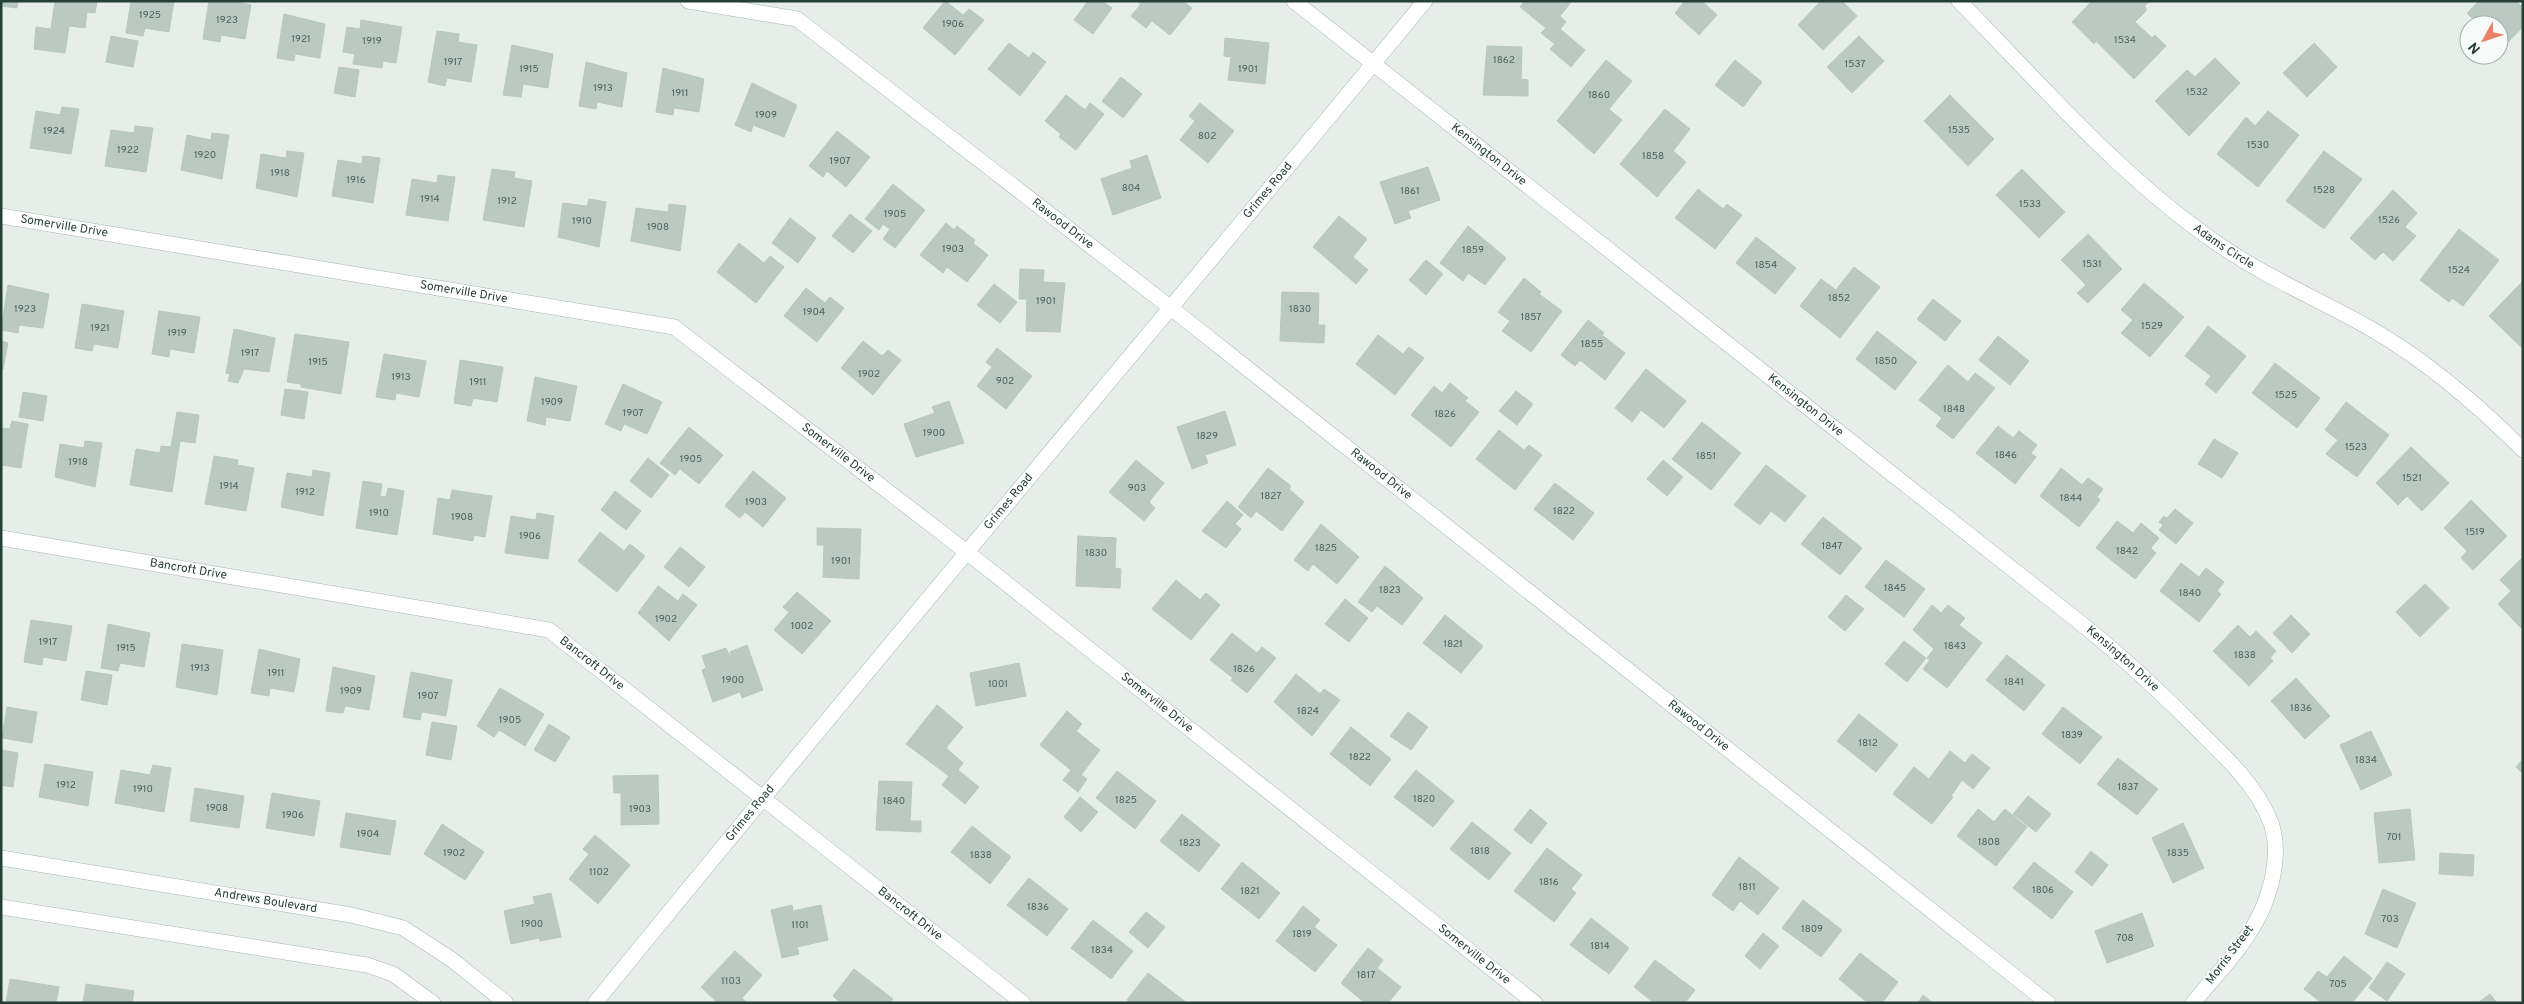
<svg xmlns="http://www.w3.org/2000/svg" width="2524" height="1004" font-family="Overpass,sans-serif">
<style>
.building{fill:#bbc9c3;stroke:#b8c7c0}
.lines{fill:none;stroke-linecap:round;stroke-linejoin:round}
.minor-casing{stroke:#a8b6b1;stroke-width:16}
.minor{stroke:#fff;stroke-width:15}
.labels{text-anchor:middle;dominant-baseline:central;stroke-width:4;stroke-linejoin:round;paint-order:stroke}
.number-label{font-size:10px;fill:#4a625a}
.street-label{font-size:12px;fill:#253f37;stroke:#f6faf8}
</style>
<rect width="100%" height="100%" fill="#e6eeea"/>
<path class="building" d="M1,1H18L17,8L1,6Z
M55,1H97L95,13L87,12L85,28L69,26L65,53L34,49L36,27L51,29Z
M131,1H174L169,32L145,28L143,36L126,33Z
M209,1H231L251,5L245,39L221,35L220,42L203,39Z
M945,1L963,15L969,9L984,20L955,55L923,28Z
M1088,1H1102L1112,8L1093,34L1074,20Z
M1137,1H1183L1192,8L1170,35L1152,21L1146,28L1131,16L1141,4Z
M1525,1H1572L1560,16L1566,22L1560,29L1585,50L1571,67L1550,49L1555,44L1541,33L1546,28L1520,7Z
M1685,1H1702L1717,15L1699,35L1675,13Z
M1821,1H1842L1857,16L1823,50L1798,25Z
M2092,1H2150L2144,6L2147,10L2135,22L2152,38L2155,35L2166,46L2134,79L2096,41L2094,44L2072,22Z
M2479,1H2516L2523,8V27L2502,48L2499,45V25H2479L2467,13Z
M284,14L325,24L320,58L295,54L294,61L277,58Z
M361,20L402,27L396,63L383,61L382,68L353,64L355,54L343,52L347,27L360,29Z
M437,31L459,34L458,42L477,45L471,82L447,78L445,86L428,82Z
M111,36L138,41L133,67L106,62Z
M1859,36L1884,61L1852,93L1827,67Z
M1225,38L1269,43L1265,84L1228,80L1231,57L1224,56Z
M1009,43L1029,58L1033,52L1046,62L1020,96L988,69Z
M2314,43L2337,67L2307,97L2283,73Z
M512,45L553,54L548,88L523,84L521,97L503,95Z
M1487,46L1522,47L1521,79L1528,80V96L1483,95Z
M2215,58L2240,83L2189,136L2155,101L2187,70L2195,77Z
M1606,60L1632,81L1609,109L1622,120L1594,154L1557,121Z
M1735,60L1762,82L1743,107L1715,85Z
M586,62L627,73L622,107L597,102L596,109L579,106Z
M339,67L359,70L355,97L334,93Z
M663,68L704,79L699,112L674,108L673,115L656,112Z
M1121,77L1142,94L1123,118L1102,101Z
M752,83L797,105L784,137L753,125L751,132L735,125Z
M1066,95L1085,110L1090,103L1104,114L1076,150L1059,137L1061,134L1045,121Z
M1950,95L1994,139L1968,166L1924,121Z
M1200,103L1234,131L1208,163L1180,140L1195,121L1189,116Z
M62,107L79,109L71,154L30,148L36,111L60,115Z
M1665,109L1690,129L1673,151L1686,162L1657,197L1620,164Z
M2268,111L2299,135L2258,187L2217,154L2246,117L2255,126Z
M135,126L153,128L146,172L105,166L111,130L134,133Z
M837,131L870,157L846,187L827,171L823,177L809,166Z
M212,133L229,135L222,179L181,170L187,135L211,140Z
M287,151L304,153L297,197L256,188L261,154L286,158Z
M2324,151L2362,179L2324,229L2286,201Z
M1147,155L1161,198L1113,215L1101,179L1132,168L1130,161Z
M363,156L380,158L373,203L332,196L338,160L362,164Z
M1428,167L1440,200L1408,211L1411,218L1395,224L1380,182Z
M492,169L515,172L514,178L532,181L524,227L483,220Z
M2022,169L2065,212L2039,238L1996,195Z
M438,175L455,177L448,221L406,215L412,179L437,183Z
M893,184L925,210L895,248L883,239L890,229L883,224L879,230L865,219Z
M1698,189L1723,209L1727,204L1742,215L1715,249L1675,218Z
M2393,190L2417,213L2405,227L2416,236L2393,261L2383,252L2375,260L2350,238Z
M589,199L606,202L599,247L558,237L563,203L587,206Z
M669,204L686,206L680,251L631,241L636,208L668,212Z
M850,214L872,231L853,253L832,236Z
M1339,216L1367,239L1353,257L1368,270L1356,284L1313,247Z
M790,218L816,238L798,263L772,243Z
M946,223L954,230L957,226L975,240L973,243L988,255L967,282L947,267L943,273L920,255Z
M1468,226L1506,258L1485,285L1468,273L1463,281L1440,263Z
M2459,229L2499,260L2463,306L2452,298L2449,302L2420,280Z
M2088,234L2122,269L2088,303L2077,293L2086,285L2061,260Z
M1756,237L1796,268L1775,294L1736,263Z
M739,243L764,263L770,256L784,267L756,303L717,272Z
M1426,260L1443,274L1426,295L1409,280Z
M1854,267L1880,287L1840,338L1800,306L1821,279L1836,290Z
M1020,269L1044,270L1043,282L1065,283L1060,332L1026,331L1027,299H1019Z
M1524,278L1541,292L1539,294L1562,311L1531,352L1502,331L1510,321L1498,312Z
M2522,282L2523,283V349L2489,316Z
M2144,283L2184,317L2150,357L2121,333L2133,320L2121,310Z
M994,284L1017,302L1000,323L977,305Z
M8,285L49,294L43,328L19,325L18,333L1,330Z
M806,288L825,303L830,297L844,308L817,342L784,316Z
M1282,292L1319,293L1318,325H1325L1324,343L1280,341Z
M1933,299L1961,321L1945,341L1917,319Z
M82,304L124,311L118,348L94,344L92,351L75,348Z
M159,311L200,317L194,353L170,349L169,357L152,354Z
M1588,320L1604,333L1602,335L1625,353L1605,380L1580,360L1575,366L1561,355Z
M2208,326L2246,356L2216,393L2205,384L2211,376L2185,356Z
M234,329L275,338L269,372L244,369L238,383L228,381L230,374L226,373Z
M1877,331L1917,362L1895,390L1856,359Z
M295,334L349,342L341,394L301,387V384L287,382Z
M1378,335L1403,354L1409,347L1424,358L1395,395L1356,364Z
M1998,336L2029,361L2010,385L1979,360Z
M1,341L8,343L3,369H1Z
M863,341L882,356L888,350L901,360L873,395L841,368Z
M997,348L1032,376L1006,409L977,386L992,367L986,362Z
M384,354L426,361L419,397L396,393L395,400L376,397Z
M460,360L503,367L497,402L473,398L471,406L454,403Z
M2275,363L2320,398L2297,428L2252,393Z
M1948,365L1968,382L1975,373L1995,388L1953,439L1936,426L1942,418L1919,400Z
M1646,369L1686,401L1664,428L1641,410L1632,422L1615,408Z
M535,377L577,386L570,421L546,417L545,425L527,421Z
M1450,383L1468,398L1465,401L1479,412L1451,447L1411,415L1434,386L1442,393Z
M623,384L662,402L647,434L624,424L621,431L605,424Z
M285,389L308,392L304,419L281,415Z
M1516,391L1533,404L1517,425L1499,411Z
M23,392L47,396L43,421L19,417Z
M949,401L964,443L916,457L904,424L935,413L932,407Z
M2346,402L2389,435L2357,477L2326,454L2338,440L2325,430Z
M1225,411L1236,445L1205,455L1208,463L1192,469L1177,427Z
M177,412L199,415L195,443L180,441L172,492L130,485L136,449L160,453L161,446L171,447Z
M12,421L28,424L21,468L1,465V428L10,429Z
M1702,422L1741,453L1711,490L1672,459Z
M1998,426L2013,438L2019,431L2037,445L2031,453L2036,457L2015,484L1976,453Z
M689,427L723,455L699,484L680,469L675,475L660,463Z
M1499,430L1524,450L1529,445L1542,455L1515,490L1476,459Z
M2214,439L2238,453L2222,478L2198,464Z
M85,441L102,443L95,487L55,477L60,444L84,448Z
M2411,447L2449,483L2422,511L2407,496L2398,505L2376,483Z
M214,456L238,460L237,465L254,468L246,511L205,504Z
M648,458L669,475L651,498L630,481Z
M1136,460L1164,483L1149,502L1155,508L1144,521L1109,492Z
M1663,460L1683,477L1667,496L1647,479Z
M1766,465L1806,496L1785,522L1771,511L1760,525L1734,505Z
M1268,468L1291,486L1289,489L1304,502L1282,531L1256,511L1251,518L1238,507Z
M2061,468L2082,485L2088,478L2103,489L2097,497L2100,500L2079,527L2040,496Z
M313,470L330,473L323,516L281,507L287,473L312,477Z
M753,471L786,498L763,527L745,512L740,518L725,506Z
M363,481L382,484L380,496L386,497L388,488L404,491L397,535L356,528Z
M1555,483L1594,513L1573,540L1534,509Z
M452,490L492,496L485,537L474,535L473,541L433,534L438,498L450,500Z
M615,491L641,511L626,530L601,510Z
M2471,500L2507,536L2473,570L2461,558L2467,551L2444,528Z
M1227,501L1243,515L1235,524L1241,529L1226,548L1202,531Z
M2175,509L2193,523L2176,544L2159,530L2163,525L2159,522L2164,516L2167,518Z
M537,513L554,516L548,559L505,553L511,516L536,520Z
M1823,517L1862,548L1840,575L1801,544Z
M2117,521L2133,533L2141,523L2159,538L2151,548L2156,553L2135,579L2096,548Z
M1321,524L1359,557L1337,584L1313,564L1308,571L1294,560Z
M817,528L861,529L859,579L823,577L824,545H817Z
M600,532L624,551L630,544L645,556L617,592L578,561Z
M1078,536L1116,538L1115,568L1121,569L1120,588L1076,586Z
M680,547L705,567L689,587L664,567Z
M2523,557V630L2498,604L2511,591L2500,580Z
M1886,560L1925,589L1904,617L1865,587Z
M2181,563L2199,577L2206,568L2224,582L2217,591L2221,594L2199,622L2160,591Z
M1385,566L1423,598L1402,625L1377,606L1372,612L1358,602Z
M1176,580L1200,600L1206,593L1220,605L1191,640L1152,609Z
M2425,584L2449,608L2420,637L2396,612Z
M658,586L678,601L683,594L697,605L669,641L638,613Z
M797,592L831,621L802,654L774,630L789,612L783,607Z
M1846,595L1864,609L1845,631L1828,617Z
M1345,599L1368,618L1349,642L1325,624Z
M1932,605L1941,613L1948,605L1965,618L1959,625L1982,643L1947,688L1923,669L1930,660L1927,658L1934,649L1913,630Z
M1445,615L1483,646L1461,673L1423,643Z
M2291,615L2310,634L2292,653L2273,633Z
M31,620L72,626L66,661L43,657L42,665L24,662Z
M108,624L150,633L144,667L120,663L118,671L101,668Z
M2238,625L2250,637L2256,631L2276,651L2270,658L2273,661L2249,686L2213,651Z
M1232,633L1257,653L1262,647L1276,658L1247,693L1231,680L1233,678L1210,660Z
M1904,641L1926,658L1907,682L1885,664Z
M182,644L223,650L217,695L176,687Z
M747,645L763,690L742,698L740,692L713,702L702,670L706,668L702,656L726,648L731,659H732L730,652Z
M259,649L300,659L294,692L270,688L269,696L251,693Z
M2007,655L2045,685L2024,711L1986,680Z
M1019,663L1026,696L976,706L970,673Z
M333,667L375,676L369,710L345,706L343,713L326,711Z
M86,671L112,675L107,705L81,700Z
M411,672L452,680L446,716L422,712L420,720L403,717Z
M1296,674L1320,694L1324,689L1340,700L1312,736L1274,702Z
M2296,678L2330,716L2305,739L2271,701Z
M500,688L544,714L525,746L499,730L494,737L477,726Z
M937,705L963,727L946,748L963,763L958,770L979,787L965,804L942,785L949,776L906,744Z
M7,707L37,712L32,743L2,738Z
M2063,707L2102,737L2080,764L2042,734Z
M1067,711L1082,724L1076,731L1100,750L1081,775L1087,779L1078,792L1063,780L1071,770L1040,745Z
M1408,712L1428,727L1411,750L1390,736Z
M1859,714L1898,745L1876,772L1837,741Z
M432,722L457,726L451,760L426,755Z
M549,724L570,737L555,762L534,750Z
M1351,727L1391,759L1370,786L1330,754Z
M2371,731L2392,775L2361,790L2340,745Z
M1,750L18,753L13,787L1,785Z
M1950,751L1965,763L1972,754L1990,768L1973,789L1962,780L1951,796L1953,797L1932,824L1893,794L1914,767L1929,779Z
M2118,758L2158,789L2137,815L2097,784Z
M2523,759V774L2516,767Z
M45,764L93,772L88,806L39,797Z
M153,765L171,768L164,812L115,803L121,770L150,775Z
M1416,770L1454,801L1433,827L1394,797Z
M1117,771L1156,801L1135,829L1096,798Z
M658,775L659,824L621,825V793H614L613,776Z
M879,781L912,782L910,821H921V832L876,830Z
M195,788L244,796L239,828L190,821Z
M272,793L320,801L314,836L266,828Z
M2028,796L2051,814L2036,832L2013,814Z
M1080,797L1098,812L1081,832L1064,817Z
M1530,809L1547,823L1531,844L1514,830Z
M1978,809L1994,822L2005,809L2027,827L1996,866L1957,836Z
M2410,809L2415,860L2379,863L2374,813Z
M346,813L396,821L390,855L340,847Z
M1182,814L1220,845L1199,872L1160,841Z
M1472,822L1511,853L1489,880L1450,849Z
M2183,823L2204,868L2173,883L2152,838Z
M442,824L484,852L465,880L424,854Z
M972,826L1011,857L990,884L951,852Z
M595,835L630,865L598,904L569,879L589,854L583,849Z
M1547,848L1582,875L1571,889L1576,893L1554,922L1514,891Z
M2091,851L2108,865L2092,886L2075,872Z
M2440,853L2474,855L2473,876L2439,874Z
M1739,857L1779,888L1758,915L1740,901L1733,911L1712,895Z
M1242,862L1280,893L1259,919L1221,889Z
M2034,862L2073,892L2052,919L2013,888Z
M1029,878L1068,909L1047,936L1007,905Z
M2383,889L2416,903L2397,948L2365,934Z
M551,893L561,937L540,941L539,938L511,944L504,911L535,904L533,897Z
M1803,900L1842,930L1821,957L1782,928Z
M792,905L793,911L821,905L828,940L797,947L799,954L782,958L771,910Z
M1303,906L1320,920L1314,927L1337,945L1315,972L1276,941Z
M1146,912L1165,927L1148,948L1129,932Z
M2142,913L2154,946L2107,963L2095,931Z
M1591,918L1629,948L1609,974L1570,945Z
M1093,920L1133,951L1111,979L1071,948Z
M1763,933L1779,946L1760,969L1745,956Z
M1368,948L1383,960L1377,968L1401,987L1388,1003H1365L1341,983Z
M735,951L762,975L742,998L747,1003H718L701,987Z
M1860,953L1898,982L1882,1003H1868L1839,979Z
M2344,956L2372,978L2352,1003H2322L2304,989L2318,971L2327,977Z
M1655,960L1695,990L1685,1003H1654L1634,987Z
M2387,962L2405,974L2387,1001L2369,988Z
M854,969L893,999L890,1003H841L833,996Z
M1148,973L1187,1003H1130L1127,1000Z
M10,979L59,987L56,1003H6Z
M86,984L134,991L132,1003H83Z
M2490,994L2497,1003H2478Z
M1923,995L1933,1003H1918Z"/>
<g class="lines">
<defs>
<g id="minor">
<path id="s1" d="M688,1L797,19L1171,308L2048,1003"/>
<path id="s2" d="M1294,1L2073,617C2115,650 2154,686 2191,723C2221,753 2256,783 2271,823C2279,845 2275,873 2268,894C2256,935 2220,970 2193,1003"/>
<path id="s3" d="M1959,1C2041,84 2124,181 2221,246C2269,279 2323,301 2373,330C2428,362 2478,405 2523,450"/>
<path id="s4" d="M1,216L674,327L968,553L1535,1003"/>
<path id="s5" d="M1,538L549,630L1023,1003"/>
<path id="s6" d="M1,858L351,915L403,928L451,959L506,1003"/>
<path d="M1,907L367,965L393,974L433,1003"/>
<path id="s7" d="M595,1003C869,666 1149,336 1425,1"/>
</g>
</defs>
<use href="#minor" class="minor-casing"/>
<use href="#minor" class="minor"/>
</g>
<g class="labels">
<g class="number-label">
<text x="150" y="15">1925</text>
<text x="227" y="20">1923</text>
<text x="953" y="24">1906</text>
<text x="301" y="39">1921</text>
<text x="2125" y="40">1534</text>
<text x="372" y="41">1919</text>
<text x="1504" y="60">1862</text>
<text x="453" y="62">1917</text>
<text x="1855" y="64">1537</text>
<text x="529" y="69">1915</text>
<text x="1248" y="69">1901</text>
<text x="603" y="88">1913</text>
<text x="2197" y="92">1532</text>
<text x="680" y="93">1911</text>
<text x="1599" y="95">1860</text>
<text x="766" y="115">1909</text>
<text x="1959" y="130">1535</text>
<text x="54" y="131">1924</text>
<text x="1207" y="136">802</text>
<text x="2258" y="145">1530</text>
<text x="128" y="150">1922</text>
<text x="205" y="155">1920</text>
<text x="1653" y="156">1858</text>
<text x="840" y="161">1907</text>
<text x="280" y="173">1918</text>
<text x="356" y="180">1916</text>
<text x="1131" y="188">804</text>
<text x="2324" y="190">1528</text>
<text x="1410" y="191">1861</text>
<text x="430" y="199">1914</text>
<text x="507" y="201">1912</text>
<text x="2030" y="204">1533</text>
<text x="895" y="214">1905</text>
<text x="2389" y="220">1526</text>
<text x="582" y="221">1910</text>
<text x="658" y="227">1908</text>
<text x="953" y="249">1903</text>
<text x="1473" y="250">1859</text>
<text x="2092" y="264">1531</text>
<text x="1766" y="265">1854</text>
<text x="2459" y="270">1524</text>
<text x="1839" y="298">1852</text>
<text x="1046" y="301">1901</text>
<text x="25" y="309">1923</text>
<text x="1300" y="309">1830</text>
<text x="814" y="312">1904</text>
<text x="1531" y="317">1857</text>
<text x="2152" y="326">1529</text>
<text x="100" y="328">1921</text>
<text x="177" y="333">1919</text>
<text x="1592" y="344">1855</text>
<text x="250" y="353">1917</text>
<text x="1886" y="361">1850</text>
<text x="318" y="362">1915</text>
<text x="869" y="374">1902</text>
<text x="401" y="377">1913</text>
<text x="1005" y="381">902</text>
<text x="478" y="382">1911</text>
<text x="2286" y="395">1525</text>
<text x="552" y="402">1909</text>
<text x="1954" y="409">1848</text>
<text x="633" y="413">1907</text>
<text x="1445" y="414">1826</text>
<text x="934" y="433">1900</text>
<text x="1207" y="436">1829</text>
<text x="2356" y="447">1523</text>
<text x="2006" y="455">1846</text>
<text x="1706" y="456">1851</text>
<text x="691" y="459">1905</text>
<text x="78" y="462">1918</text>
<text x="2412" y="478">1521</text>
<text x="229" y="486">1914</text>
<text x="1137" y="488">903</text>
<text x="305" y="492">1912</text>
<text x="1271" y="496">1827</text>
<text x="2071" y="498">1844</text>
<text x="756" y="502">1903</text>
<text x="1564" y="511">1822</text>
<text x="379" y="513">1910</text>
<text x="462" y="517">1908</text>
<text x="2475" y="532">1519</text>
<text x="530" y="536">1906</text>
<text x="1832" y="546">1847</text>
<text x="1326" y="548">1825</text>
<text x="2127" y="551">1842</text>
<text x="1096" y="553">1830</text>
<text x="841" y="561">1901</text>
<text x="1895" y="588">1845</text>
<text x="1390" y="590">1823</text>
<text x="2190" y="593">1840</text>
<text x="666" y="619">1902</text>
<text x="802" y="626">1002</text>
<text x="48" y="642">1917</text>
<text x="1453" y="644">1821</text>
<text x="1955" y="646">1843</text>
<text x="126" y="648">1915</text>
<text x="2245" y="655">1838</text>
<text x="200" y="668">1913</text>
<text x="1244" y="669">1826</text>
<text x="276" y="673">1911</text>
<text x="733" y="680">1900</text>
<text x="2014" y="682">1841</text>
<text x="998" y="684">1001</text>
<text x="351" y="691">1909</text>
<text x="428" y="696">1907</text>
<text x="2301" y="708">1836</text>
<text x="1308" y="711">1824</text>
<text x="510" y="720">1905</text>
<text x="2072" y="735">1839</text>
<text x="1868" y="743">1812</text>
<text x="1360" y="757">1822</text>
<text x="2366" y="760">1834</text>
<text x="66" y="785">1912</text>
<text x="2128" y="787">1837</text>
<text x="143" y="789">1910</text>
<text x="1424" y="799">1820</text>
<text x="1126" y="800">1825</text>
<text x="894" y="801">1840</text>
<text x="217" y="808">1908</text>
<text x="640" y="809">1903</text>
<text x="293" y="815">1906</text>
<text x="368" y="834">1904</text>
<text x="2394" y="837">701</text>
<text x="1989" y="842">1808</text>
<text x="1190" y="843">1823</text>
<text x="1480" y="851">1818</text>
<text x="454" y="853">1902</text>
<text x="2178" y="853">1835</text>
<text x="981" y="855">1838</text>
<text x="599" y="872">1102</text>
<text x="1549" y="882">1816</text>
<text x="1747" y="887">1811</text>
<text x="2043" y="890">1806</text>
<text x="1250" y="891">1821</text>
<text x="1038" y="907">1836</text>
<text x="2390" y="919">703</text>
<text x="532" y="924">1900</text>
<text x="800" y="925">1101</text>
<text x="1812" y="929">1809</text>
<text x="1302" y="934">1819</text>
<text x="2125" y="938">708</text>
<text x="1600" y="946">1814</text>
<text x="1102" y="950">1834</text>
<text x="1366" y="975">1817</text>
<text x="731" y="981">1103</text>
<text x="2338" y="984">705</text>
</g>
<g class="street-label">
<text stroke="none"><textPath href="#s2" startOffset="248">Kensington Drive</textPath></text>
<text stroke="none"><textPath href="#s7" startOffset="1055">Grimes Road</textPath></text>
<text stroke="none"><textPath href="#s1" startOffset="446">Rawood Drive</textPath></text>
<text stroke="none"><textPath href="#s4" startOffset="64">Somerville Drive</textPath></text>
<text stroke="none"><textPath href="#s3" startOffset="362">Adams Circle</textPath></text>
<text stroke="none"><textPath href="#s4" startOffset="469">Somerville Drive</textPath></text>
<text stroke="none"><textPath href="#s2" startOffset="652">Kensington Drive</textPath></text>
<text stroke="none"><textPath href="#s4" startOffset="889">Somerville Drive</textPath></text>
<text stroke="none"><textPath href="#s1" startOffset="851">Rawood Drive</textPath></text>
<text stroke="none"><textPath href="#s7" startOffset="650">Grimes Road</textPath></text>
<text stroke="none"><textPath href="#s5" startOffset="190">Bancroft Drive</textPath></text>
<text stroke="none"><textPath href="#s2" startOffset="1058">Kensington Drive</textPath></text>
<text stroke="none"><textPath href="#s5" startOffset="610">Bancroft Drive</textPath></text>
<text stroke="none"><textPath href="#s4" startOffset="1294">Somerville Drive</textPath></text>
<text stroke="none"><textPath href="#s1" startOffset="1256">Rawood Drive</textPath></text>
<text stroke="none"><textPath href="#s7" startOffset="245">Grimes Road</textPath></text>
<text stroke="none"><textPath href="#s6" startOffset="268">Andrews Boulevard</textPath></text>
<text stroke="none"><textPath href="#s5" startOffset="1015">Bancroft Drive</textPath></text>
<text stroke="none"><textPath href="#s4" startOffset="1699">Somerville Drive</textPath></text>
<text transform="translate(2230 955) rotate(-53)">Morris Street</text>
</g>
</g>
<rect width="2524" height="1004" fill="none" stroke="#253f37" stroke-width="5"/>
<g transform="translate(2484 40) rotate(230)"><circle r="24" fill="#f6faf8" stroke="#a2afab"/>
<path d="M0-4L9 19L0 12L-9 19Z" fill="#eb7f67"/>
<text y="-8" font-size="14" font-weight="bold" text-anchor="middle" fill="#253f37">N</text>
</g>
</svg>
